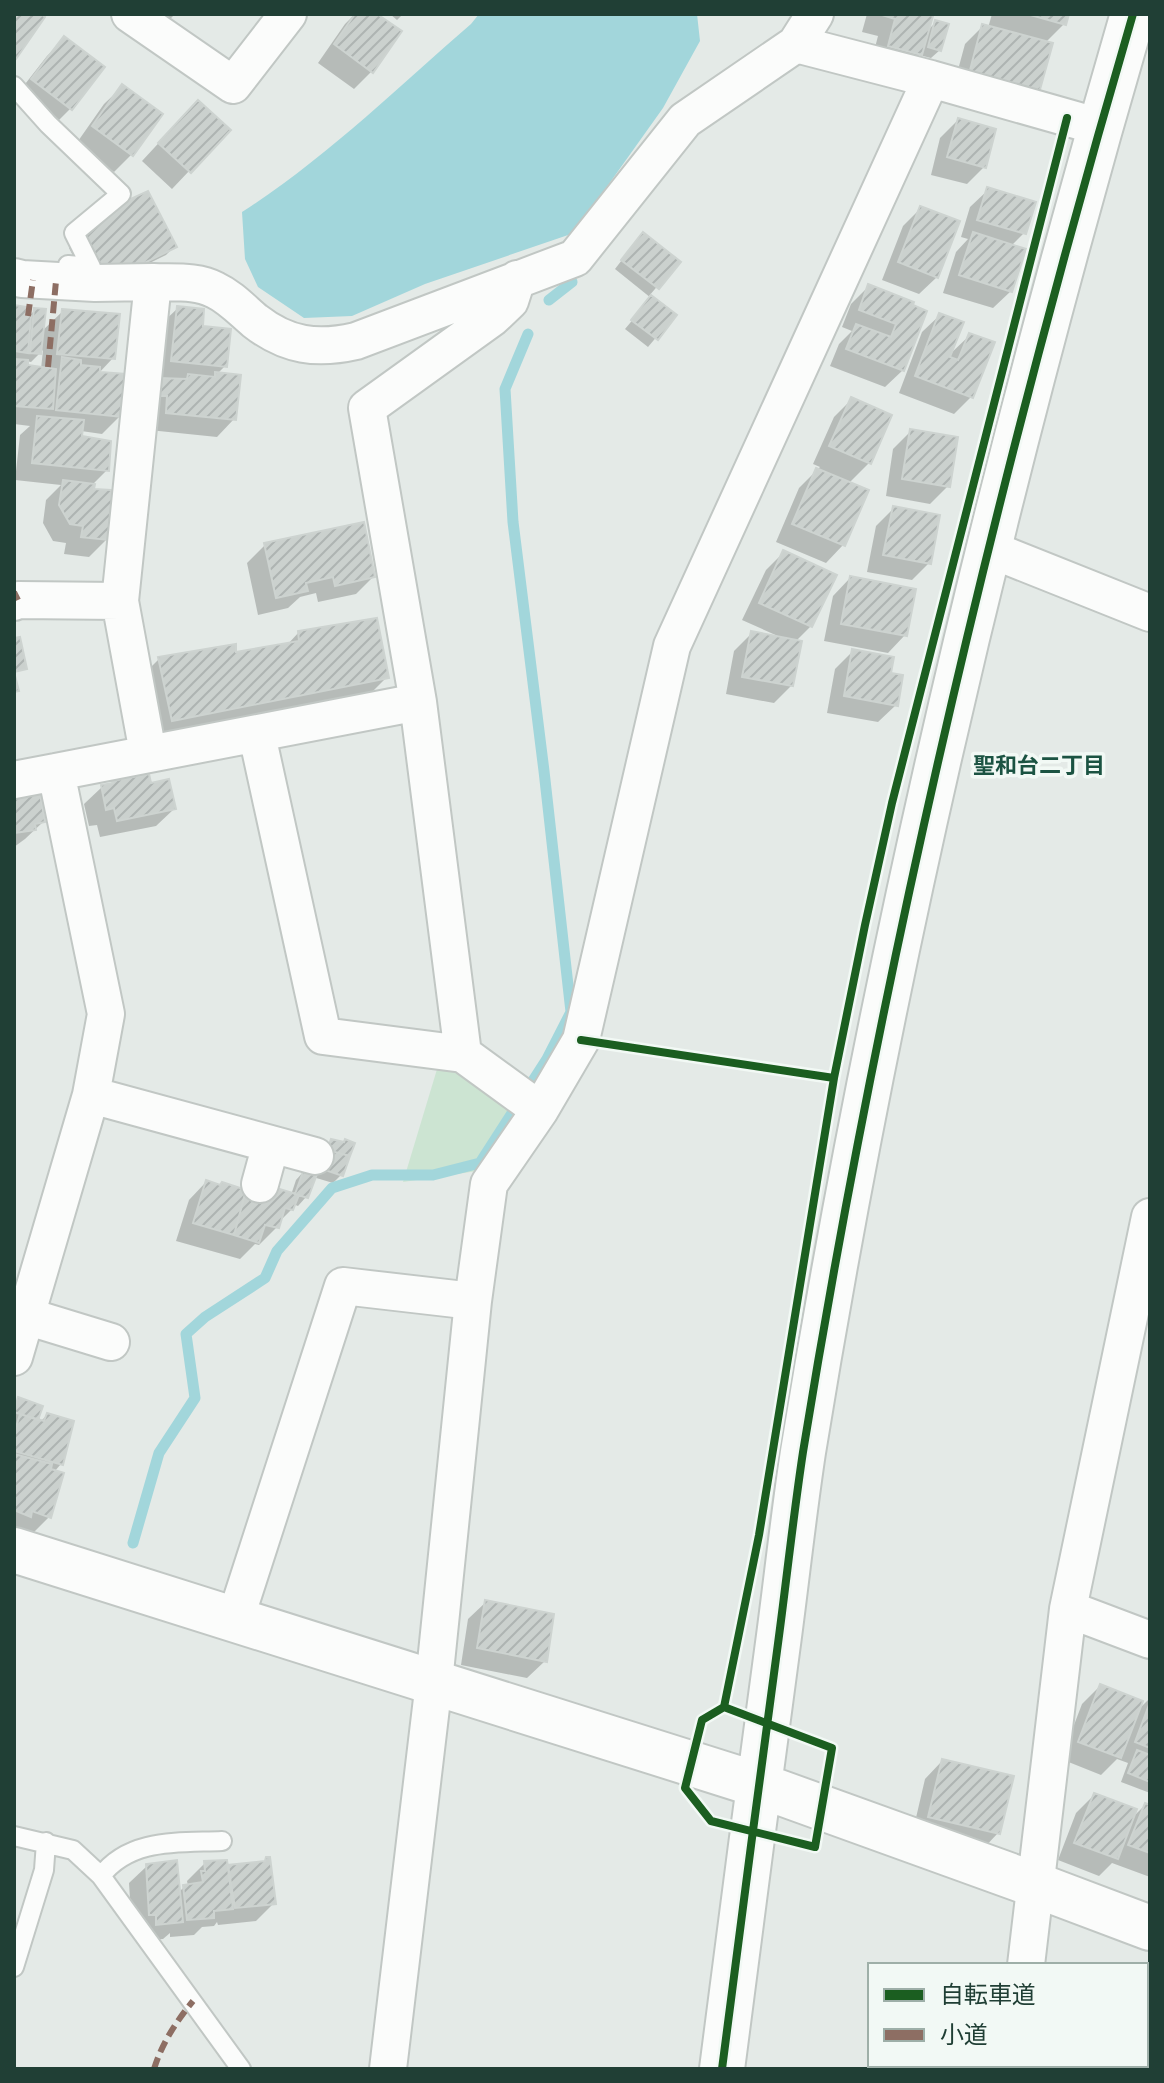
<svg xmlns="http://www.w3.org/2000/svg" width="1164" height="2083" font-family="'Fira Sans','Noto Sans JP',sans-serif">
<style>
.green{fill:#cce4d2}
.water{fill:#a2d6db}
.shadow{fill:#0003;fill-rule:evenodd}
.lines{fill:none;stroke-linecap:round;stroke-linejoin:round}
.stream{stroke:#a2d6db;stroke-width:11}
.building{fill:url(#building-hatch);stroke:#cdd3d0;stroke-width:2}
.service-casing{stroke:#c1c7c4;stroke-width:22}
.minor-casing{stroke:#c1c7c4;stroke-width:40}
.tertiary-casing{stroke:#c1c7c4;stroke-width:48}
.service{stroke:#fbfcfb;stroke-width:18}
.minor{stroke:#fbfcfb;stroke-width:36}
.tertiary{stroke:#fbfcfb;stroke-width:44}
.quiet{stroke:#8d6e63;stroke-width:6;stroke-dasharray:12 6;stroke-linecap:butt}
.cycleway-casing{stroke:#f2f9f5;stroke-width:13}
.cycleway{stroke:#1b5e20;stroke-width:8}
.labels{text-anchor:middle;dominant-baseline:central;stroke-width:7;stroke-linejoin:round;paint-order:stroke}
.neighbourhood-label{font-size:22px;font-weight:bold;fill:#1b5342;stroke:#f2f9f5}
</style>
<defs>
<pattern id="building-hatch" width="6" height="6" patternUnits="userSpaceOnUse" patternTransform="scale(2)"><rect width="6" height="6" fill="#cbd1ce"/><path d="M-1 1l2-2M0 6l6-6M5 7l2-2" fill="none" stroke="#aeb4b2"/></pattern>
</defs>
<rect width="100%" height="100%" fill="#e4eae7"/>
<path class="green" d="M441,1056L524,1110L484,1170L403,1182Z"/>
<path class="water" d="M479,14H697L700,41L663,108L574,233L425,284L352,316L304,318L258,287L245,259L242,212C325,159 397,88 471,24Z"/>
<path class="shadow" d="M153,14H175L166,23Z
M355,14H374L372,71L354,89L318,63L345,24Z
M390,14H403L397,20Z
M867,14H925L926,32L936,22L940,50L931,58L919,55L902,72L871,63L878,36L862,32Z
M992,14H1067L1064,24L1045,43L952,92L965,44L983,26L988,28Z
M64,39L70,109L53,126L15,97L47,56Z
M122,87L132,154L114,172L76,144L104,104Z
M180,120L228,130L172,189L142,161Z
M958,120L984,167L967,184L931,175L940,138Z
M988,190L1024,233L1011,246V291L993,308L943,293L956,252L968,239L961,237L970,207Z
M116,208L174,247L166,255L119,278L88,284L69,248Z
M921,208L937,277L919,294L882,280L903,226Z
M635,243L678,262L649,296L675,315L648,347L625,329L651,298L615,269Z
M869,286L912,303L903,370L885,387L830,366L839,344L852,331L842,327L851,304Z
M14,307L24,317L27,318L35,310L41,332L63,311L113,358L98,374L120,416L102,434L81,431L80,437L107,470L92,485L107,539L89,557L64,554L66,543L53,541L43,523L46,500L61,485L15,480L20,435L30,426L14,424ZM43,350L41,369L26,367V361L31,362Z
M178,308L200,328L225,366L216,375L234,419L217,437L149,430L160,325Z
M940,315L948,356L970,335L971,397L954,414L899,393L922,332Z
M852,399L890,416L869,463L848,484L843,545L826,563L776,542L799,488L820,467L813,464L834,417Z
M911,431L948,486L930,504L886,496L893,449Z
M894,508L929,563L912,580L867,572L876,526Z
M265,545L373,577L356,594L318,602L316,593L300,597L288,608L258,615L247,563Z
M784,552L811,626L795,642L792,685L774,703L726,694L734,651L751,634L780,637L742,620L766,570Z
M850,578L905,635L888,653L824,641L833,596Z
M299,632L386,678L369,695L155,737L142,676L159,659L234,655L287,645Z
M853,651L889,674L896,705L878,722L827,713L835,669Z
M113,783L149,785L174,809L156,826L100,837L97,825L89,826L84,804L102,787L111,785Z
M14,795L43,822L25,839L14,847Z
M331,1141L341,1175L333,1183L313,1177L306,1197L298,1206L293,1204L292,1209L279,1222L277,1227L259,1245L255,1244L240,1259L176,1241L189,1200L206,1182L245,1192L291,1195L296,1180Z
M19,1400L40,1422L47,1415L71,1423L61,1464L54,1472L49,1517L32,1534L16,1528L14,1531V1404Z
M486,1602L545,1661L527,1678L461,1665L468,1619Z
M1100,1686L1136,1712L1150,1698V1793L1121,1782L1128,1763L1117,1759L1101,1775L1061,1759L1082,1704Z
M942,1761L998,1833L981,1851L912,1835L925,1779Z
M1094,1795L1132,1818L1145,1805L1150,1807V1877L1112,1863L1099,1876L1058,1860L1076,1813Z
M205,1863L227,1867L264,1863L274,1903L256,1921L218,1925L217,1922L214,1926L202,1927L194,1935L170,1937V1933L163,1939L139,1941L132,1931L129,1883L147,1866L178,1893L184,1887L188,1886L187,1881Z
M1146,2013L1150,2015V2069H1111L1101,2065H1146Z"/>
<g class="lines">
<path class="stream" d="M549,300L572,282
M133,1543L159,1453L195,1398L186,1334L205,1317L265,1278L277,1251L332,1188L372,1175H433L480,1163L547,1059L571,1012L544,771L513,522L505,389L528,334"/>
</g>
<path class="building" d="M14,14H41L45,17L16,59L14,58Z
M355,14H377L402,31L373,73L334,44Z
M879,14H927L933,16L922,55L888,46L895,19Z
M1027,14H1069L1066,25Z
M935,20L949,24L941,51L928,47Z
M982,24L1053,43L1039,93L969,74Z
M64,36L105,67L72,110L31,79Z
M122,84L163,114L133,156L92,126Z
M198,100L231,130L191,173L158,143Z
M958,118L996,129L986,168L947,157Z
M987,187L1036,202L1026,234L977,220Z
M148,191L177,247L128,271L91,267L76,238L100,219L116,212L115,206Z
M920,206L960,221L938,278L898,262Z
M643,232L681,262L659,289L621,260Z
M973,232L1026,249L1012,292L959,275Z
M868,284L914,302L913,305L927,311L904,371L846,349L856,324L891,337L896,324L859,310Z
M651,295L677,315L658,340L631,320Z
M14,305L27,307L26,315L31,316L28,353L14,351Z
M177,306L204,309L203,326L231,329L227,367L171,361Z
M34,308L46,309L41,354L30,353Z
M62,309L120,314L115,359L57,354Z
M939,313L964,322L950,357L958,360L969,333L995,342L973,398L915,376Z
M62,357L81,360V365L100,367V372L126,374L122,417L56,410Z
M14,359L28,360V365L56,369L53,409L14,406Z
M215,372L241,375L236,420L166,413L167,396H158L160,378L187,379L188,374L215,377Z
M851,397L892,415L871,464L829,446Z
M37,416L84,420L82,436L111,441L109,471L32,463Z
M910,429L958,437L950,487L902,479Z
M816,468L869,490L845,546L792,524Z
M63,480L95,484L94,489L111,490L115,494L109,540L81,537L83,526L70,524L59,505Z
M893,506L940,515L931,564L883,555Z
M364,522L375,577L335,586L333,577L306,583L308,591L276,598L264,543Z
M783,550L837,575L812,627L759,603Z
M850,576L916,589L907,636L841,624Z
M377,618L389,678L172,721L158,657L236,644V652L299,641L298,631Z
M751,631L802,641L793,686L742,677Z
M20,637L27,669L14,672L19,691L14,692V638Z
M852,649L894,657L891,673L903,675L898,706L844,696Z
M149,774L151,783L169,779L176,809L117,821L114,808L106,810L101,785L113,783L112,781Z
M39,788L45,822L35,824L36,830L14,833V793Z
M331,1139L344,1142L345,1139L355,1143L350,1156L327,1150Z
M327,1150L350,1156L343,1176L316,1167Z
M304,1169L317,1174L308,1198L295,1194Z
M206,1180L220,1185L222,1182L246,1190L234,1235L193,1223Z
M247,1187H273L299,1195L293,1210L285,1208L279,1228L265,1225L259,1243L234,1235Z
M18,1397L43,1406L38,1420L14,1412Z
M47,1413L74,1421L63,1465L14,1451V1434L20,1414L44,1421Z
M14,1454L52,1464L51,1469L64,1473L51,1518L32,1511L31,1517L14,1510Z
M485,1600L554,1614L547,1662L477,1648Z
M1100,1684L1143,1701L1121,1758L1078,1742Z
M1150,1702V1748L1135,1742Z
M1137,1750L1150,1755V1782L1128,1773Z
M942,1759L1014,1776L1000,1834L928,1817Z
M1094,1793L1137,1809L1118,1859L1074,1843Z
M1145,1803L1150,1805V1853L1128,1845Z
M266,1857H270L276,1904L235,1908L228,1865L265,1861Z
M177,1860L183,1922L156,1925V1915H149L146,1864Z
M227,1860L233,1909L214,1911V1918L187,1920L183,1885L203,1882L201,1871H205L204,1861Z
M1146,2011L1150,2013V2066L1146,2064Z"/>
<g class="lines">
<defs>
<path id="service" d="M14,86L48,124L121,194L74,233L91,267L68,265
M14,1836L73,1850L101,1876L241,2069
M101,1876C130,1838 178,1843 222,1841
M14,1967L44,1870L46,1842"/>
<path id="minor" d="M130,14L233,85L288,14
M796,44L931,79L1100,127
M14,277L22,279L95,283L153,282L120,601L148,753
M153,282C173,283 197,280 215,290C230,297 242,310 255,321C287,346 317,350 356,341L575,258L685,120L796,44L815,14
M987,548L1150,613
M14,602L18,600L120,601
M418,702L367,408L492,318L510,301L517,279
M257,735L323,1036L463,1054
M14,780L56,772
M91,1095L315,1156
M260,1184L271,1144
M26,1316L111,1342
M14,1357L91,1095L106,1014L56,772L418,702L463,1054L540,1110
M1068,1609L1150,1640
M235,1620L343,1286L473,1301
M1026,1965L1068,1609L1150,1217
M388,2069L434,1682L473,1301L489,1184L540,1110L581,1040L672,646L931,79
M1013,2069V2065"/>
<path id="tertiary" d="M14,1550L759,1785L1036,1885L1150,1928
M722,2069C740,1930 758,1790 777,1651C786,1585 793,1518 803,1452C882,966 995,486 1133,14"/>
</defs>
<use href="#service" class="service-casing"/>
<use href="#minor" class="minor-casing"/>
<use href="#tertiary" class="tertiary-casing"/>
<use href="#service" class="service"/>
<use href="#minor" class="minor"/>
<use href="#tertiary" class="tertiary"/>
<path class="quiet" d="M28,316L33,280
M48,367L56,281
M14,592L18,600
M154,2069C162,2043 176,2022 193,2001"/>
<defs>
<path id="cycleway" d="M581,1040L834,1078
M724,1707L832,1748L815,1847L711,1821L685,1788L702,1720L724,1707L759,1535L834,1078L865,925L892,803L1067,118
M722,2069C740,1930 758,1790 777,1651C786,1585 793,1518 803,1452C882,966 995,486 1133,14"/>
</defs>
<use href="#cycleway" class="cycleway-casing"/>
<use href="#cycleway" class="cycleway"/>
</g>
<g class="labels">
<g class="neighbourhood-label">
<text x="1039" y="765">聖和台二丁目</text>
</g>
</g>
<rect width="1164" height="2083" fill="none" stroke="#203f35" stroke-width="32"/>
<rect x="868" y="1963" width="280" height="104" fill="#f2f9f5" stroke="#9eafa8" stroke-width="2"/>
<rect x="884" y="1989" width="40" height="12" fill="#1b5e20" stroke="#9eafa8" stroke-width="2"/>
<text x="940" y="2003" font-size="24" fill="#203f35">自転車道</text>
<rect x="884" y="2029" width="40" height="12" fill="#8d6e63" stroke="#9eafa8" stroke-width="2"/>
<text x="940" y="2043" font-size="24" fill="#203f35">小道</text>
</svg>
